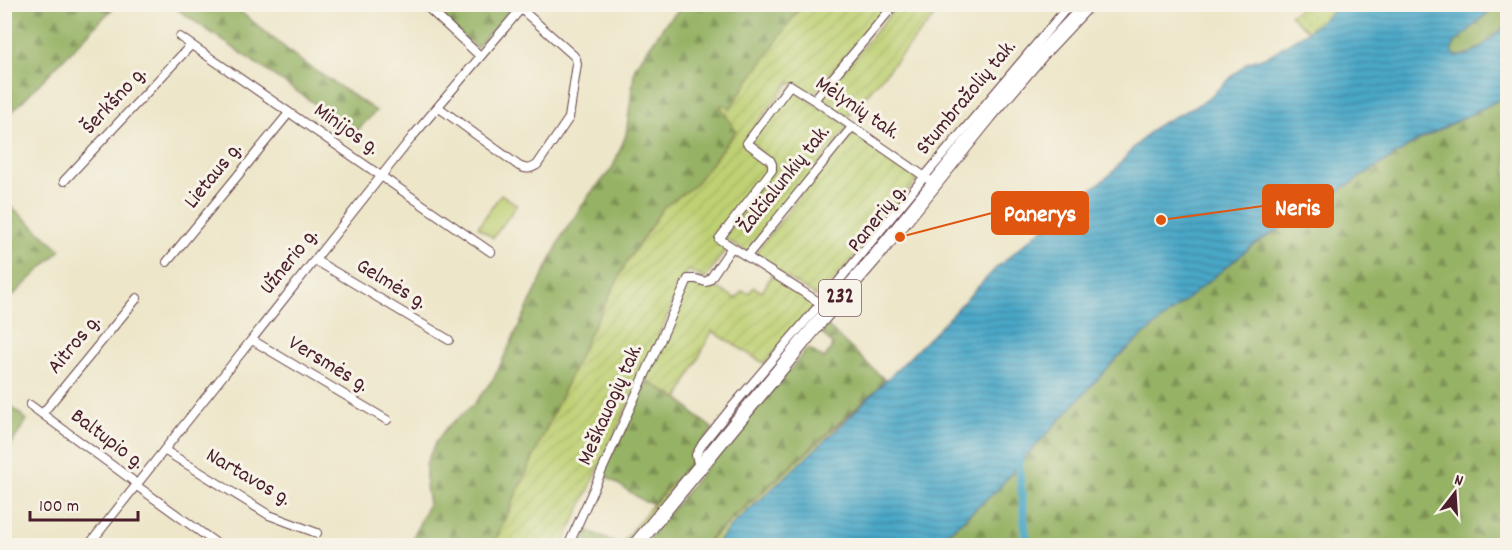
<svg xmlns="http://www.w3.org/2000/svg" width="1512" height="550" font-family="Dekko,sans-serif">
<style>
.grass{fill:url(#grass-dots);stroke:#84784f;stroke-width:1.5}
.forest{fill:url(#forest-firs);stroke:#706848;stroke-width:1.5}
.garden{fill:url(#garden-furrows);stroke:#84784f;stroke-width:1.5}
.pitch{fill:#bed073;stroke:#84784f;stroke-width:1.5}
.water{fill:url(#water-rules);stroke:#4a6379;stroke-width:1.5}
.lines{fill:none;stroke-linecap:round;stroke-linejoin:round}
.canal{stroke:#49a7c7;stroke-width:8}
.street-casing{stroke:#623d43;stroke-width:10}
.primary-casing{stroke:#623d43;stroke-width:16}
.street{stroke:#fff;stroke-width:8}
.primary{stroke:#fff;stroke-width:14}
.labels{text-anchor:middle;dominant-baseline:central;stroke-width:6;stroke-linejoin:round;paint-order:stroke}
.shield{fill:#f7f3e8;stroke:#7e5f64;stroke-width:1.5}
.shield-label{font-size:21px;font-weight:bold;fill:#4a1f2b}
.street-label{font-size:22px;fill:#4a1f2b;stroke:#f7f3e8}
.leader{fill:none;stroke:#e0560e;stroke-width:2}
.callout-dot{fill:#e0560e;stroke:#f7f3e8;stroke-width:2}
.callout{fill:#e0560e;stroke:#e0560e;stroke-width:2}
.callout-label{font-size:24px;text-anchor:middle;font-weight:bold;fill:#fff}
</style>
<defs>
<pattern id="grass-dots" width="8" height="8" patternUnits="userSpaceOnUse" patternTransform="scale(1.5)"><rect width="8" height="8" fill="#bed073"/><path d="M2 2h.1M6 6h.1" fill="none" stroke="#a5b264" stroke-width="1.8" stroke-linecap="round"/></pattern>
<pattern id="forest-firs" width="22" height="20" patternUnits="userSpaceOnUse" patternTransform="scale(1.5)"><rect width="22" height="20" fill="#96b265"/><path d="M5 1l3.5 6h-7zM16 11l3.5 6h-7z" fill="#7c9053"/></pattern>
<pattern id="garden-furrows" width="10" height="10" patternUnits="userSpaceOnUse" patternTransform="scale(1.5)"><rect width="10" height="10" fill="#bed073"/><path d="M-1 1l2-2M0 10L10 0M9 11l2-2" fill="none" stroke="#a5b264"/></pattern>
<pattern id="water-rules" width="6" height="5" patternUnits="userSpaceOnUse" patternTransform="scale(1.5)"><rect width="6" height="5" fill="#49a7c7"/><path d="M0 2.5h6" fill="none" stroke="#3f87a2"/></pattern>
</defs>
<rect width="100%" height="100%" fill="#f7f3e8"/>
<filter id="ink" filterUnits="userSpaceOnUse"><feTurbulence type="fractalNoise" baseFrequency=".0167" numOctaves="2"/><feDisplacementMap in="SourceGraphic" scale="12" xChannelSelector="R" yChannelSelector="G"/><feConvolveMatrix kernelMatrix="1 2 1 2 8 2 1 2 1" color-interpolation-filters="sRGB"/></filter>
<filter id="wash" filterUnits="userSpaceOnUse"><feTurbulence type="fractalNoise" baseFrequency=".008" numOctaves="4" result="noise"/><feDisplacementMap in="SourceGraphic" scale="24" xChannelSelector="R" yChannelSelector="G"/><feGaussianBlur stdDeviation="1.35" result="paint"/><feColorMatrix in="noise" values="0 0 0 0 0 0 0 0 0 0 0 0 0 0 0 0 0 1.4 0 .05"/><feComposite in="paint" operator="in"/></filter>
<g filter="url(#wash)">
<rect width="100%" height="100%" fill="#ede6c9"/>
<path class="grass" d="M1305,5H1341L1308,31L1290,15Z
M886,381L805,459L731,526L715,545L703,546Z
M691,459L694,462L626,545L620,546L654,503L689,464Z"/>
<path class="forest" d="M5,4L116,5L5,119L4,5Z
M171,5H232L300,60L376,111L356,132Z
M428,5H515L476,48Z
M684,5H802L730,109L721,108L736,131L695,185L663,208L627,262L589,335L493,545L409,546L429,503L426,486V464L436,442L446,428L474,404L494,378L563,234L590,194L612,169L626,135L635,67L666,23Z
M1496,5H1507V24C1496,34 1477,54 1462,56C1457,57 1456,56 1453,53L1452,49L1454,43Z
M1507,96V545L934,546L997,490L1019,464L1119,356L1198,290L1252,246L1419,140Z
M5,201L61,250L5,303Z
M826,325L886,381L703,545L643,546L704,470L808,348L824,359L833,345L822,333Z
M646,380L682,401L695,415L713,429L696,451L689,464L654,503L645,502L603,474Z
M5,401L27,420L5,454Z
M580,527L620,545L572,546Z"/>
<path class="garden" d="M802,5H891L812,96L790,82L744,141L769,162L770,167L715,239L727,248L705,279L688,270L633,394L563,545L493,546L589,335L627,262L663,208L695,185L736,131L720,106L723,105L730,108Z
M898,5H944L852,112L848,117L844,116L819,99Z
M791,88L849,127L748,253L725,239V237L774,166L751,142Z
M852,129L920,177L821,299L752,257Z
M772,275L816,304L765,364L712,331L678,399L646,380L689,283C706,278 723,291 736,299L742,291L749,293L754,287L762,292Z"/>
<path class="pitch" d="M501,194L517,205L493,238L478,227Z"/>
<path class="water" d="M1341,5H1496L1455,43L1452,49L1453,53C1456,56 1457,57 1462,56C1477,54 1496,34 1507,24V96L1419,140L1252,246L1198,290L1119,356L1019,464L997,490L934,545H715L731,526L833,433L936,331L995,269L1052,220L1112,173L1133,148L1156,126L1205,101L1247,63L1270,55L1308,31Z"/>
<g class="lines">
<path class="canal" d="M1018,455L1027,546"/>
</g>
</g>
<g filter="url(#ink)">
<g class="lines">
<defs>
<path id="street" d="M424,4L480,56
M180,37L491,252
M814,100L895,4
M438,107L519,166C527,170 530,169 537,165L569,118L577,64L576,59L573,55L521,9
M64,181L191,45
M747,256L852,127
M315,260L449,340
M167,262L289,113
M825,306L719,239L772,170V164L770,160L747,143L790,85L814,100L928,179
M252,340L387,420
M30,405L132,480L137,486L220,546
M42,414L137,298
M164,450L269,515L317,533
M699,467L696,455L703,443L732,407L820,304L925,176L1070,4
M88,546L413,136L525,4
M568,546L688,279H696L706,282L710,279L732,247"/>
<path id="primary" d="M635,546L820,321L877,255L989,116L1044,51L1088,4"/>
</defs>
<use href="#street" class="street-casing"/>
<use href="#primary" class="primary-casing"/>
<use href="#street" class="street"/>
<use href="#primary" class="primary"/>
</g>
</g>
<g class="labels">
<rect class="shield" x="819" y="280" width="42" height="36" rx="4.5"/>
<g class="shield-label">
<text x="840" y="298">232</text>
</g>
<g class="street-label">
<text transform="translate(967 98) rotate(-50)">Stumbražolių tak.</text>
<text transform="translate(115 101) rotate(-47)">Šerkšno g.</text>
<text transform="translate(857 109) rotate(34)">Mėlynių tak.</text>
<text transform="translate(346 130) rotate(35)">Minijos g.</text>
<text transform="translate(214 176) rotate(-51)">Lietaus g.</text>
<text transform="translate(785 180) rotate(-51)">Žalčialunkių tak.</text>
<text transform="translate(878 219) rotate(-51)">Panerių g.</text>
<text transform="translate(290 262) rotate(-51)">Užnerio g.</text>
<text transform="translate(391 285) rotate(31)">Gelmės g.</text>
<text transform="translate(75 345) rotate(-50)">Aitros g.</text>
<text transform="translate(328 365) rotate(31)">Versmės g.</text>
<text transform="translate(611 405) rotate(-66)">Meškauogių tak.</text>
<text transform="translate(107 440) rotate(37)">Baltupio g.</text>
<text transform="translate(248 478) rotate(30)">Nartavos g.</text>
</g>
</g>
<path class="leader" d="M1161 220L1263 206M900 237L992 213"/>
<g class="callout-dot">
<circle cx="1161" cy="220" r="6"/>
<circle cx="900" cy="237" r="6"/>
</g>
<g class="callout">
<rect x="1263" y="185" width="70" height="42" rx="6"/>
<rect x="992" y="192" width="96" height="42" rx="6"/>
</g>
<g class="callout-label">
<text x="1298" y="215">Neris</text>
<text x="1040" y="221">Panerys</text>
</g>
<rect width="1512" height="550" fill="none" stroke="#f7f3e8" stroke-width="24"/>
<g transform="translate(1455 493) rotate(17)" stroke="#f7f3e8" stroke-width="4.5" paint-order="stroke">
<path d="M0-4.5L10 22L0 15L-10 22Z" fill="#4a1f2b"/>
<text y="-9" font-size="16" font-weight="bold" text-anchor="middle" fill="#4a1f2b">N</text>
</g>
<path d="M30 511v9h108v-9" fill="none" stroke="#4a1f2b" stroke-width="3"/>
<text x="39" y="511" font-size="18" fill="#4a1f2b" stroke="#f7f3e8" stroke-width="4.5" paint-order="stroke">100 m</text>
</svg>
